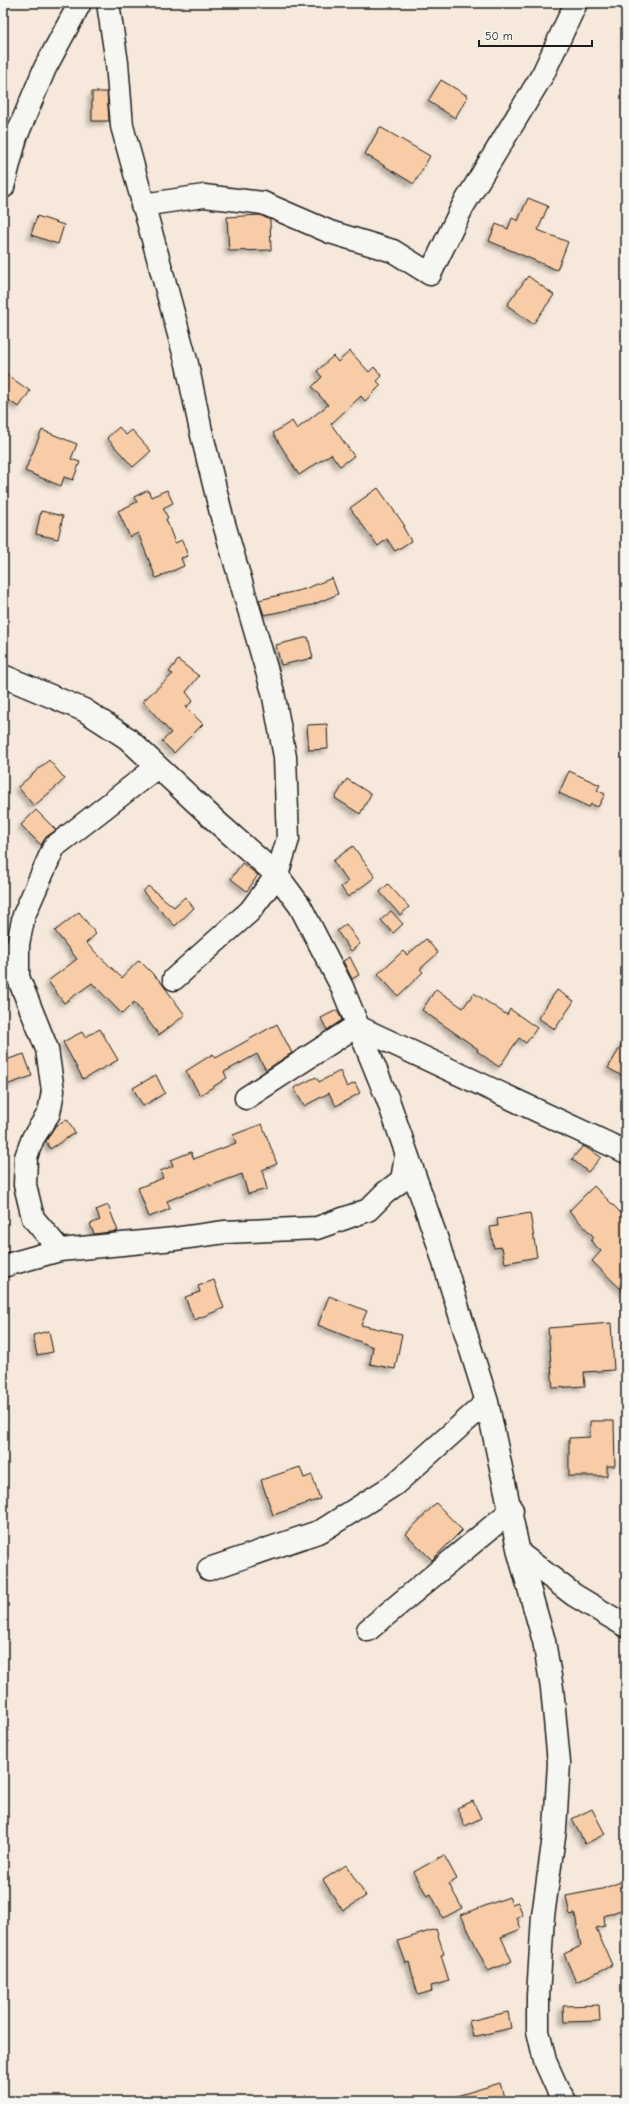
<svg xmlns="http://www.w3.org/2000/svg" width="629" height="2104" font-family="'Comic Neue',sans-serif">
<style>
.building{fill:#f7cca6;stroke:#1c1c1c;filter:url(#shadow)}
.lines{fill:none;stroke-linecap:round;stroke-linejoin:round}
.minor-casing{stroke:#1c1c1c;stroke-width:25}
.minor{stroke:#f6f6f2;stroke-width:22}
</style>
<defs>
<filter id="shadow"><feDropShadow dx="-3.5" dy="3.5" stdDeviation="2" flood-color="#0004"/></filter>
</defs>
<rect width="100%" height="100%" fill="#f6e9db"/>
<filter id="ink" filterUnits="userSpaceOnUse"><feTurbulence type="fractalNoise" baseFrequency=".025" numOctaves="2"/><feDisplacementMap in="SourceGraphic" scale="8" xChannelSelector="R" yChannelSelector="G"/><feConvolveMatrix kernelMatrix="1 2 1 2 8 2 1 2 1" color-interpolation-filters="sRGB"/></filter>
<g filter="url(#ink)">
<path class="building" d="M441,80L468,96L455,118L428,101Z
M92,92H107L109,121H92Z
M380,127L430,156L414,184L365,154Z
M528,198L548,206L538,230L568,242L557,270L489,241L496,224L508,229L512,218L518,221Z
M260,215L270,220L271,250L229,251L227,217Z
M37,216L64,225L58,244L31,235Z
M528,276L554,295L533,324L507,305Z
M350,351L369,372L374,367L382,376L377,381L381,385L365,401L361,396L331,424L354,456L340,466L331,454L299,475L273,433L292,421L297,429L328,405L312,387L322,377L317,371L333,356L338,362Z
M3,372L30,391L19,407L3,397Z
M119,427L126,435L132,430L151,451L133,467L107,438Z
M42,430L77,444L71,459L80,462L73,480L64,477L61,486L25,471Z
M378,488L405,526L403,527L411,541L395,551L387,539L378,546L350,508Z
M148,490L151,497L167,490L173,503L163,508L168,518L166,519L175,543L182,540L188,556L181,558L184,566L156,578L138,533L130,537L118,511L137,502L134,497Z
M41,511L63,516L58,539L36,534Z
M332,578L338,594L312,605L264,615L259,600L305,589Z
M308,637L313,658L281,665L276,645Z
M178,660L199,676L186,692L193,701L186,707L203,724L174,753L162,741L171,733L143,701L173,674L169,672Z
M327,724L328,749L309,750L307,725Z
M49,760L65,779L34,806L18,787Z
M569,771L600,785L597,790L605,794L598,807L591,804L589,807L559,793Z
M347,779L371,794L360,814L335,798Z
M36,810L56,830L46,837L41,845L21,825Z
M353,846L375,877L348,897L341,887L348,882L333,861Z
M242,863L258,875L247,891L231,879Z
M388,884L409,907L400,915L380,892Z
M148,886L174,907L185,897L194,908L175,926L143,892Z
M391,911L403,924L393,933L381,920Z
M79,912L96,934L86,943L122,978L139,960L160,981L185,1015L159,1035L134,1002L122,1014L92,983L64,1003L48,981L77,959L55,931Z
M346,924L360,944L351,951L337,931Z
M426,939L438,953L420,969L423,972L398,996L378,974L403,951L407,955Z
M350,957L359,975L352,979L343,961Z
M436,989L463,1008L474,993L507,1015L510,1009L537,1028L526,1043L519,1038L499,1067L477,1051L478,1049L422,1010Z
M557,990L574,1001L555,1029L538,1018Z
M337,1010L342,1020L327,1030L321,1018Z
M277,1024L292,1053L266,1070L257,1054L224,1072L227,1078L200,1095L186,1071L213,1054L216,1058Z
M100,1029L118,1060L83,1079L63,1042L82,1032L85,1037Z
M626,1038V1078L608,1068Z
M24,1054L32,1076L3,1086V1061Z
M340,1071L347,1087L355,1083L360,1093L336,1106L329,1093L304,1106L294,1088L316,1077L319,1082Z
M156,1075L165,1093L143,1106L133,1088Z
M67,1119L75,1133L50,1149L46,1141L55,1126Z
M262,1124L277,1164L262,1170L267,1189L248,1194L242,1174L210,1186L209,1184L167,1201L170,1209L149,1217L138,1188L163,1178L160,1171L173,1166L171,1160L191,1152L194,1159L236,1143L233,1135Z
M583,1146L601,1157L588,1172L572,1159Z
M594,1186L626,1218V1294L592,1261L601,1251L591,1241L594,1237L569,1211Z
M108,1205L118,1231L94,1234L90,1224L100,1220L96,1210Z
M530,1213L537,1257L505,1263L502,1247L494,1248L490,1227L498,1226L497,1219Z
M214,1280L224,1308L194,1320L185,1297L200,1292L198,1286Z
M329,1296L367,1311L361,1325L402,1334L395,1369L370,1364L373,1347L318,1325Z
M611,1323L614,1370L584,1372L585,1386L553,1388L548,1328Z
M49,1331L53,1352L37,1355L33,1335Z
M590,1421H614L615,1466H607V1476H569V1438L590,1437Z
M300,1467L304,1478L312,1475L320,1499L273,1515L261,1480Z
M436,1503L462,1530L432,1560L406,1534Z
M473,1801L481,1818L465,1826L457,1808Z
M592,1809L605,1834L585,1844L572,1819Z
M444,1855L457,1879L449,1884L462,1908L443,1918L431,1894L427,1896L414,1872Z
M346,1865L366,1896L343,1911L323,1880Z
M626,1880V1908L604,1916L605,1926L596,1928L612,1965L576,1982L564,1954L581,1946L575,1914L570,1915L566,1896L602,1889Z
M509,1897L512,1904L518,1902L523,1916L517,1918L521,1929L501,1937L512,1961L488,1971L461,1915Z
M436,1929L444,1954L441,1955L449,1981L431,1986L432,1991L418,1995L409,1962L406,1963L398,1941Z
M599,2005L600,2021L564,2022L563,2006Z
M508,2012L511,2028L473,2037L469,2021Z
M500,2083L505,2101H451L450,2098Z"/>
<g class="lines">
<defs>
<path id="minor" d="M108,3L117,63L122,126L187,364L201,431L222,517L273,692L285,757L288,839L277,875L250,911L174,979
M3,187L16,137L45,68L80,3
M142,205L204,196L263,203L330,232L393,251L430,274L463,206L543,74L576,3
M3,676L84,710L127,738L218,823L277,875L300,906L342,987L388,1100L437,1240L487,1402L519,1553L544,1641L552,1688L559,1763L555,1829L543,1916L538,1996V2031L545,2061L558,2090L565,2101
M246,1098L356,1026L626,1152
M60,1250L33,1218L25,1185L26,1157L33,1138L49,1113L53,1091L47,1049L18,977V944L24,915L54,847L157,767
M3,1266L60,1250L174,1239L225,1232L317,1228L368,1210L385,1193L402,1180L406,1156
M519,1553L574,1595L626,1626
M209,1569L321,1531L394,1485L487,1402
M368,1630L512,1510"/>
</defs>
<use href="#minor" class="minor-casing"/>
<use href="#minor" class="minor"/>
</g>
</g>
<rect width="629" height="2104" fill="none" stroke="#f6f6f2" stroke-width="16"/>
<rect x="8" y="8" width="613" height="2088" fill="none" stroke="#1c1c1c" stroke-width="1.5" filter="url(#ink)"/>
<path d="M479 40v6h113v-6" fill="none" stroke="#1c1c1c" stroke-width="2"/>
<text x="485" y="40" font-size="12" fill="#1c1c1c" stroke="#f6f6f2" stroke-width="3" paint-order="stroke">50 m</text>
</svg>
